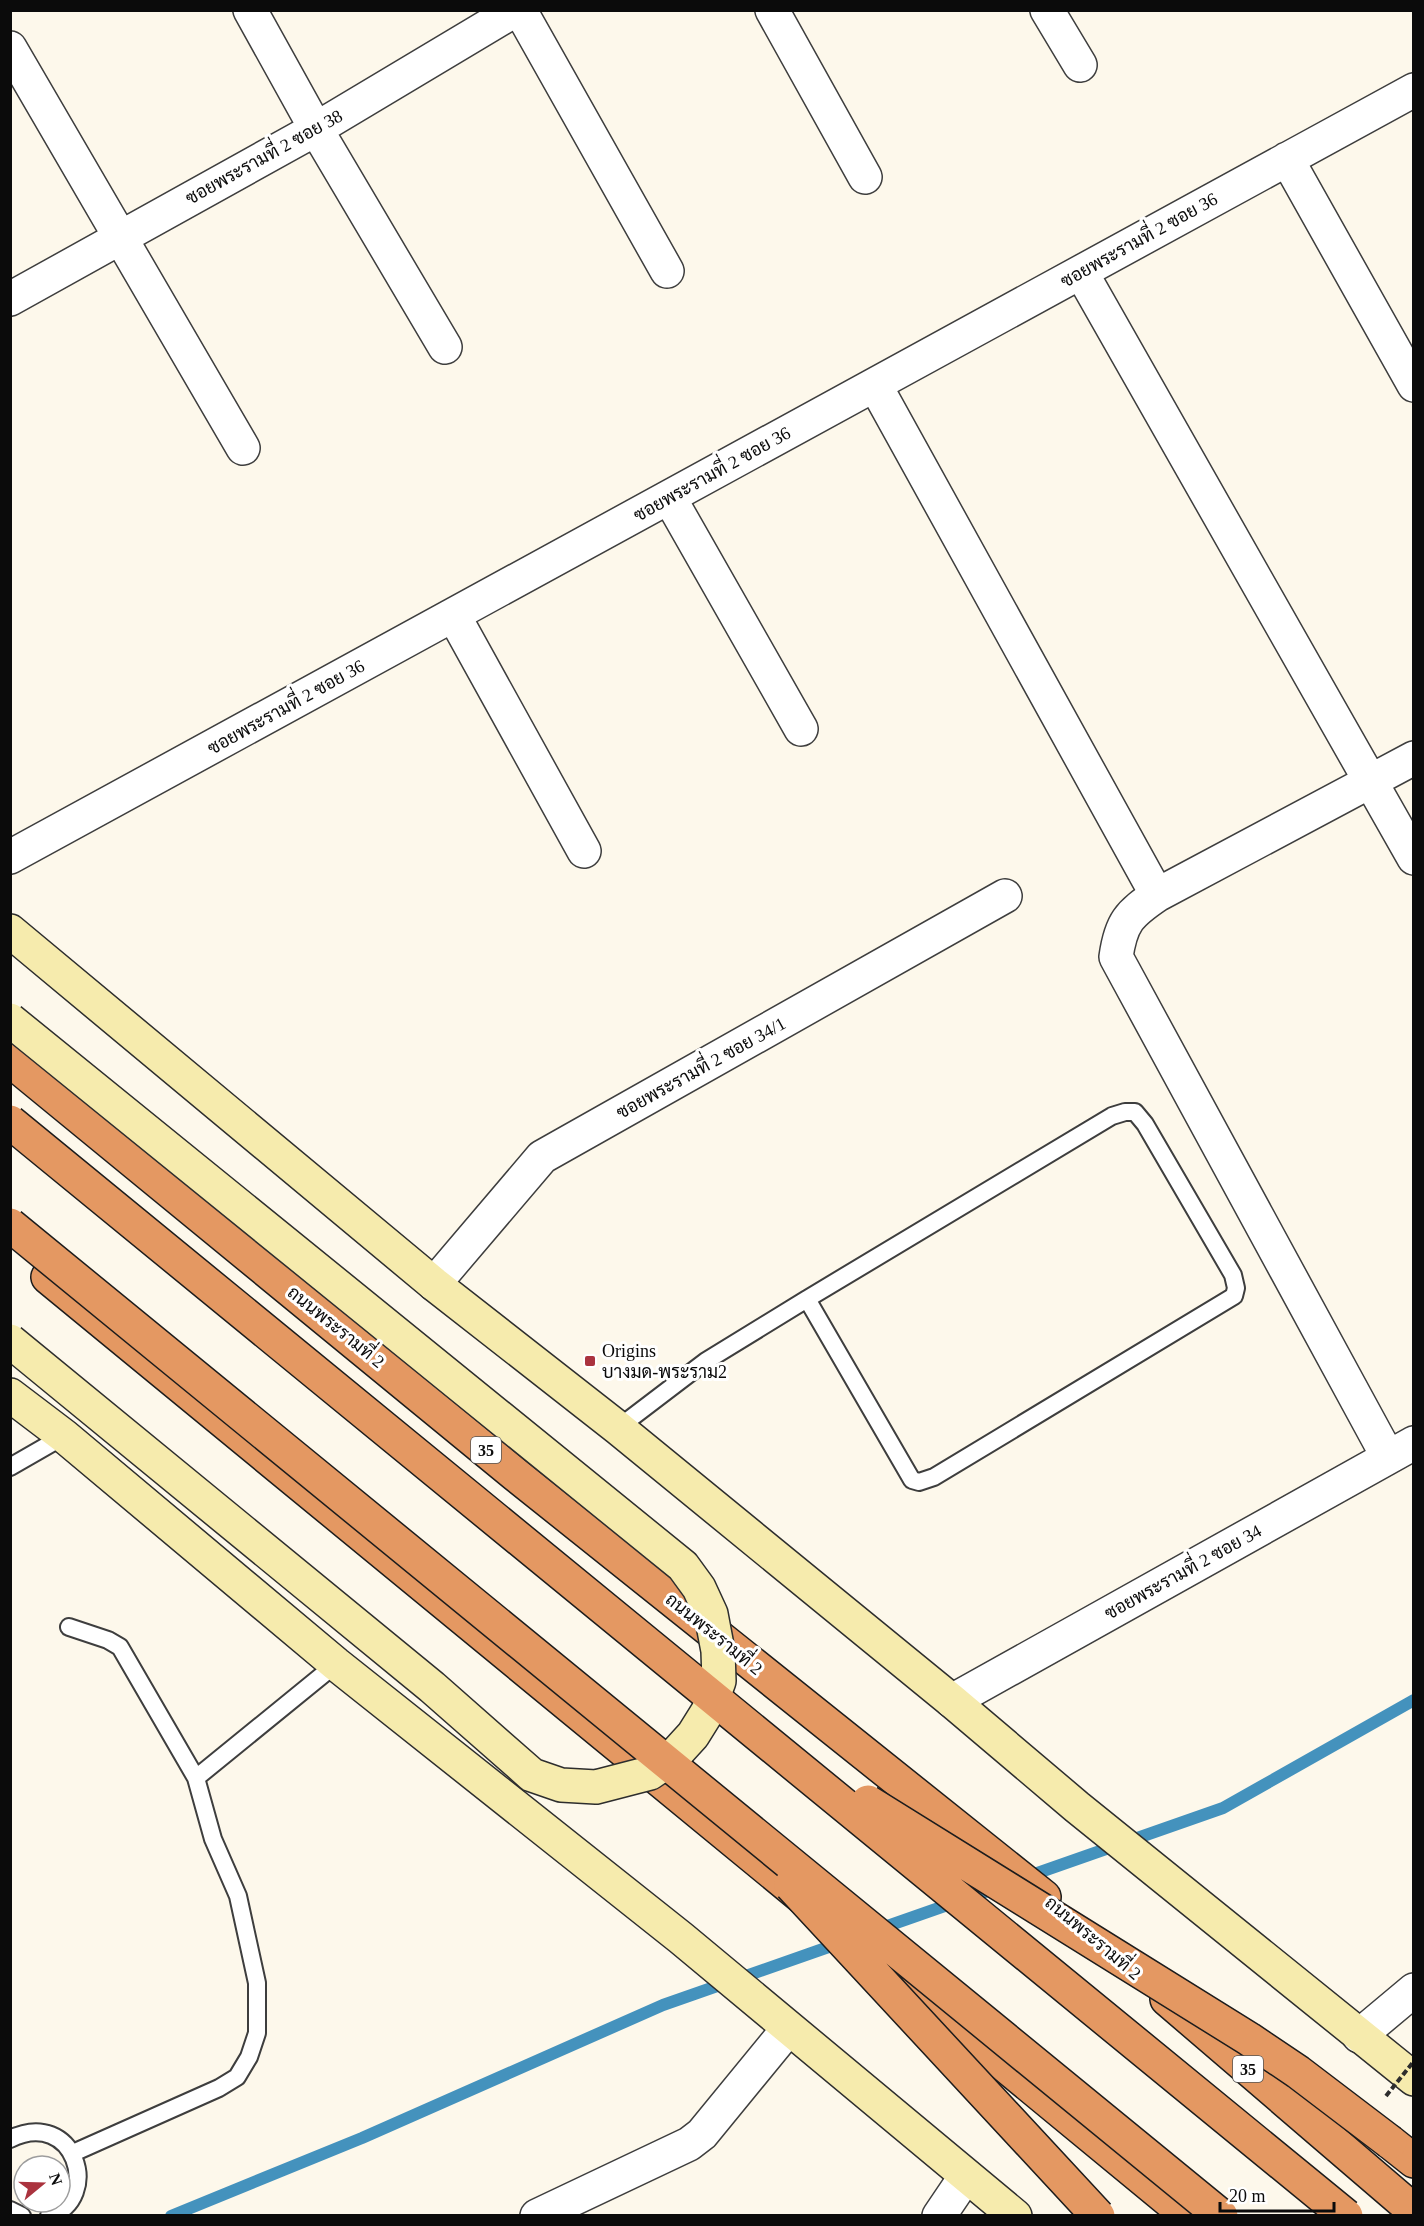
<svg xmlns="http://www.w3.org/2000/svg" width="1424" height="2226" font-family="'Times New Roman',Sarabun,serif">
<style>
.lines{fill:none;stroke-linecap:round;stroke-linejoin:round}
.stream{stroke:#4492bd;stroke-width:12}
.lane-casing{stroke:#3e3e3e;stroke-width:20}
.street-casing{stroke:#3e3e3e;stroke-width:36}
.secondary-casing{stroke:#2d2d2d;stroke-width:36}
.highway-casing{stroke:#1c1c1c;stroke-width:36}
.lane{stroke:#fff;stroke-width:16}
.street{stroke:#fff;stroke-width:33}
.secondary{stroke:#f6ebad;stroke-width:33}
.highway{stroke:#e49862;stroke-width:33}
.secondary-bridge-casing{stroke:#2d2d2d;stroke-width:36;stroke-linecap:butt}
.highway-bridge-casing{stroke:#1c1c1c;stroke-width:36;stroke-linecap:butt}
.path-bridge{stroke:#2d2d2d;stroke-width:4;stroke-dasharray:6 3;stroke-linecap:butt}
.secondary-bridge{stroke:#f6ebad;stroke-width:33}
.highway-bridge{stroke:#e49862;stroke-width:33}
.poi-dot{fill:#aa333e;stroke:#fff;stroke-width:2}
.labels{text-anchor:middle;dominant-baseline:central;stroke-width:6;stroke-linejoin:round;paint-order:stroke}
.shield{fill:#fff;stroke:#545454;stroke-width:1.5}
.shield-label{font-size:16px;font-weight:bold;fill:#0b0b0b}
.street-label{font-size:18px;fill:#0b0b0b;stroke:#fff}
.poi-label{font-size:18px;fill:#0b0b0b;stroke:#fff;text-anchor:start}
</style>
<rect width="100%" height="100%" fill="#fdf8eb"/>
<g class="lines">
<path class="stream" d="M1026,1877L1223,1808L1414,1700
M876,1930L996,1888
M171,2216L362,2138L663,2005L840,1943"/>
<defs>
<path id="lane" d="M1125,1112H1135L1145,1124L1233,1275L1236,1288L1234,1296L934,1477L919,1482L912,1480L807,1299L1112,1116Z
M618,1428L706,1361L807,1299
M10,1467L64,1436
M69,1627L108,1640L120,1647L196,1778
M10,2139C75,2107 103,2199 49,2216
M73,2153L219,2088L237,2077L249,2057L257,2033V1983L238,1896L213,1839L196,1778L336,1664
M10,2210L22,2216"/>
<path id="street" d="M250,10L316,129L445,347
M520,10L667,271
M772,10L865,177
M1047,10L1080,65
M10,48L243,448
M1287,159L1414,385
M1081,272L1414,858
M10,299L316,129L515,10
M875,385L1157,895
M669,497L801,729
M454,616L584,851
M10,857L1414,90
M434,1284L542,1157L1005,896
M1388,1457L1116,957C1121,922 1129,914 1157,895L1414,758
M952,1701L1414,1443
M1359,2036L1414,1990
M537,2216L689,2144L702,2134L788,2029
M939,2216L966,2176"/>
<path id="secondary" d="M10,931L434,1284L618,1428L952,1701L1077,1807L1414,2079
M10,1395L64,1436L336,1664L681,1938L1015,2216"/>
<path id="highway" d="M10,1060L516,1475L1044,1897
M48,1277L812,1905
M870,1954L1188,2216
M1167,1999L1414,2211
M1390,2142L1414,2161"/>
</defs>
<use href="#lane" class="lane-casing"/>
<use href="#street" class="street-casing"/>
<use href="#secondary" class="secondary-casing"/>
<use href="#highway" class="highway-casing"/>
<use href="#lane" class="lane"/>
<use href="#street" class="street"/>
<use href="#secondary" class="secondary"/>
<use href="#highway" class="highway"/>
<defs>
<path id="secondary-bridge" d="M10,1020L683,1566L699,1588L711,1614L718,1651L719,1681L708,1711L693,1735L672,1758L650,1773L596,1787L561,1785L532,1775L432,1687L10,1341"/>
<path id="highway-bridge" d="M10,1122L1346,2216
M10,1225L1221,2216
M868,1802L1249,2039L1298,2072L1390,2142
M791,1885L1098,2216"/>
</defs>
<use href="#secondary-bridge" class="secondary-bridge-casing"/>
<use href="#highway-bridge" class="highway-bridge-casing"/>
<path class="path-bridge" d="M1386,2096L1414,2061"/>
<use href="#secondary-bridge" class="secondary-bridge"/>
<use href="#highway-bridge" class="highway-bridge"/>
</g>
<rect class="poi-dot" x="584" y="1355" width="12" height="12" rx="3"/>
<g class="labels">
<g class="shield">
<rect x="471" y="1437" width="30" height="26" rx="4.5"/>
<rect x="1233" y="2056" width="30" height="26" rx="4.5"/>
</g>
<g class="shield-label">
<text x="486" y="1450">35</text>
<text x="1248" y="2069">35</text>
</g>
<g class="street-label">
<text transform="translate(264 157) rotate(-29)">ซอยพระรามที่ 2 ซอย 38</text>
<text transform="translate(1139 240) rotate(-29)">ซอยพระรามที่ 2 ซอย 36</text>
<text transform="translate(712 474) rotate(-29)">ซอยพระรามที่ 2 ซอย 36</text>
<text transform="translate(286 707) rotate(-29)">ซอยพระรามที่ 2 ซอย 36</text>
<text transform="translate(701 1068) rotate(-29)">ซอยพระรามที่ 2 ซอย 34/1</text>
<text transform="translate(336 1327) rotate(39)">ถนนพระรามที่ 2</text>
<text transform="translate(1183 1572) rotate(-29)">ซอยพระรามที่ 2 ซอย 34</text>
<text transform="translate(714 1634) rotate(39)">ถนนพระรามที่ 2</text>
<text transform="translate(1093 1938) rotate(40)">ถนนพระรามที่ 2</text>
</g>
<g class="poi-label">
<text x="602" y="1351">Origins<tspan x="602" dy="21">บางมด-พระราม2</tspan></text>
</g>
</g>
<rect width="1424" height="2226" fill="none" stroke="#0b0b0b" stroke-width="24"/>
<g transform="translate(42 2184) rotate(71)"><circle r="28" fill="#ffffff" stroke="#9d9d9d" stroke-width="1.5"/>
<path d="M0-4.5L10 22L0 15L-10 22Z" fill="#aa333e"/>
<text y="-9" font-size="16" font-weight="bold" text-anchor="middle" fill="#0b0b0b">N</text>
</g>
<path d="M1220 2202v9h114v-9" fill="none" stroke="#0b0b0b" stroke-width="3"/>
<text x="1229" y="2202" font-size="18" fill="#0b0b0b" stroke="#ffffff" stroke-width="4.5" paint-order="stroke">20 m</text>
</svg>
